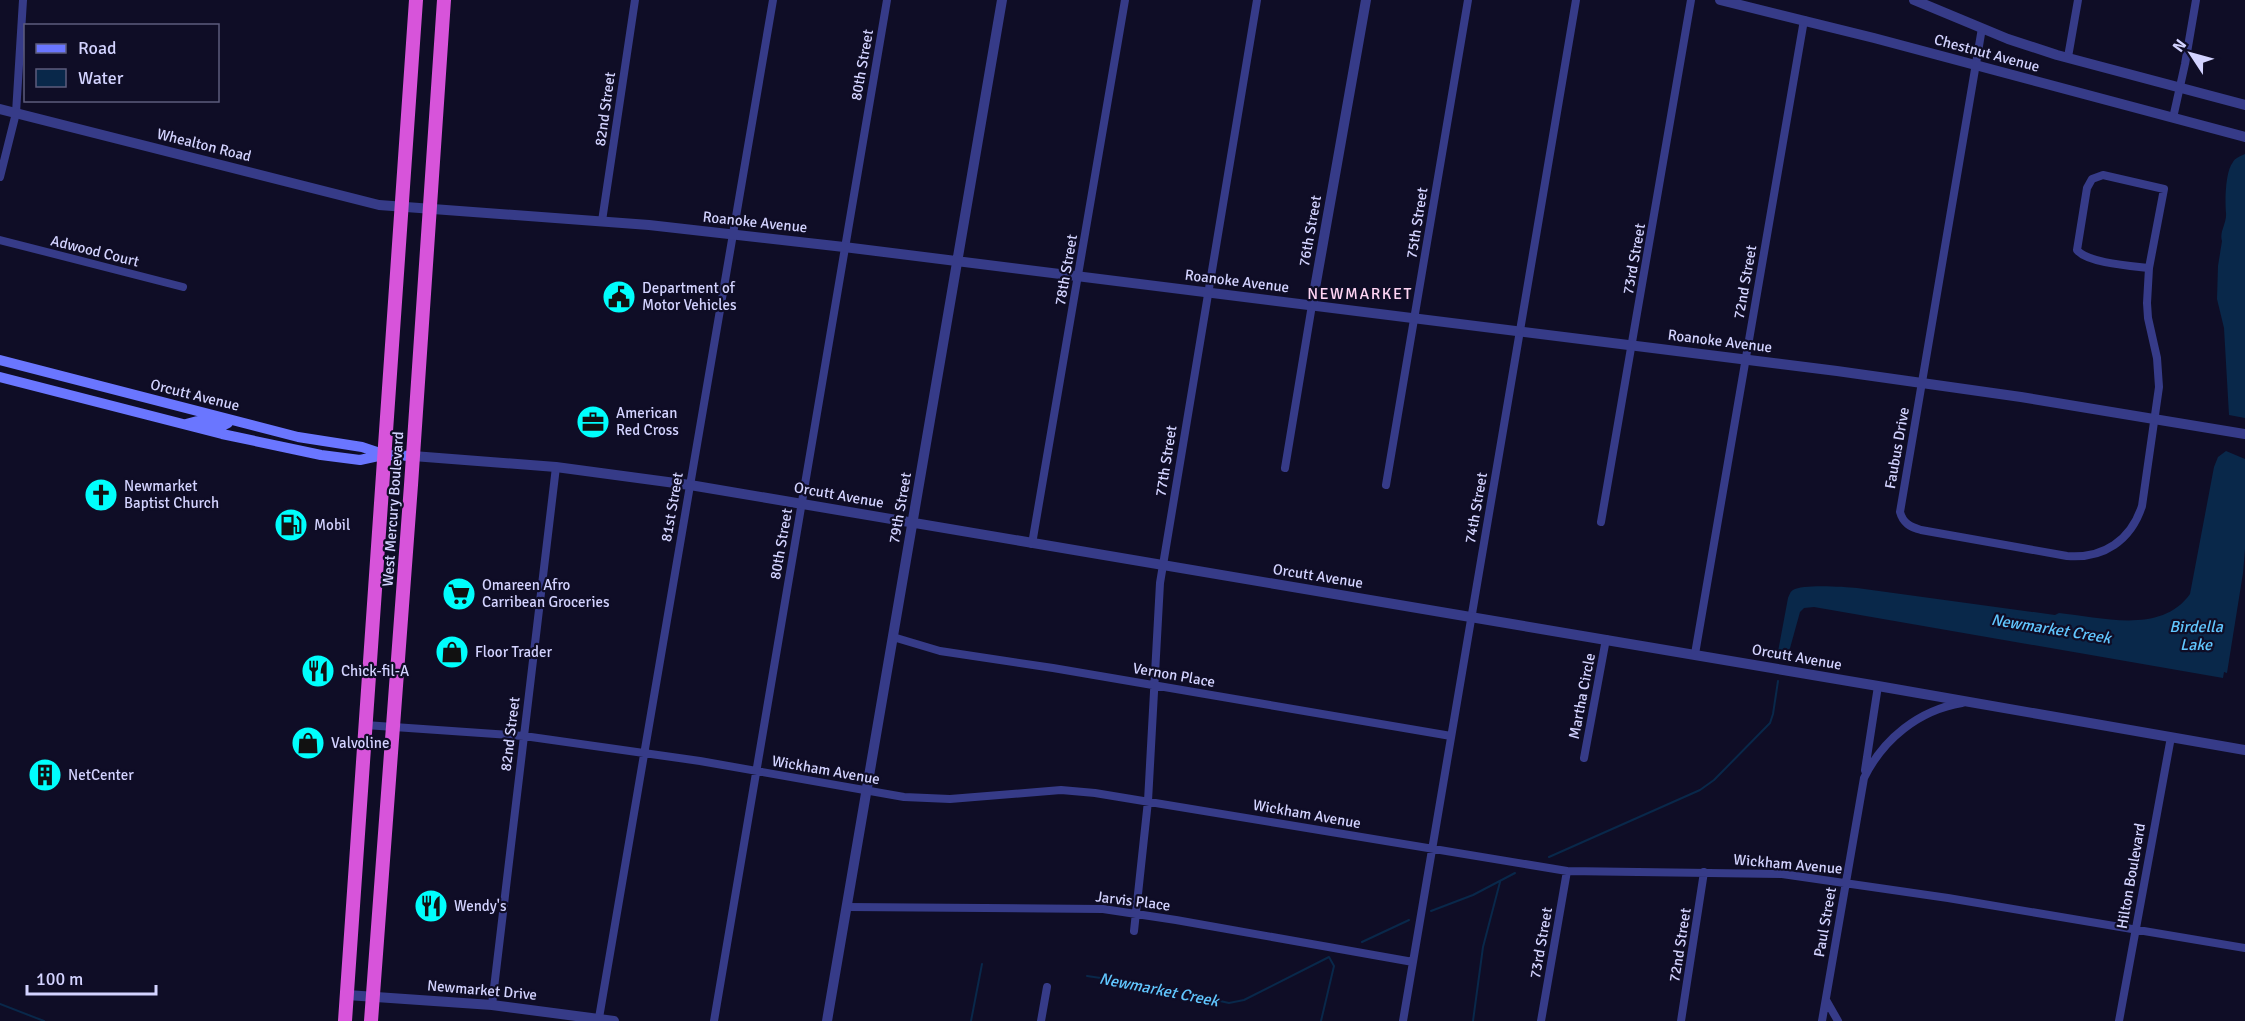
<svg xmlns="http://www.w3.org/2000/svg" width="2245" height="1021" font-family="Signika,sans-serif">
<style>
.water{fill:#09284a}
.lines{fill:none;stroke-linecap:round;stroke-linejoin:round}
.stream{stroke:#09284a;stroke-width:2}
.minor{stroke:#363b88;stroke-width:8}
.tertiary{stroke:#363b88;stroke-width:10}
.secondary{stroke:#6a76ff;stroke-width:10}
.trunk{stroke:#d754da;stroke-width:14}
.labels{text-anchor:middle;dominant-baseline:central;stroke-width:4.5;stroke-linejoin:round;paint-order:stroke}
.street-label{font-size:15px;fill:#d3d3ff;stroke:#0f0d26}
.poi-label{font-size:15px;fill:#d3d3ff;stroke:#0f0d26;text-anchor:start}
.neighbourhood-label{font-size:16px;letter-spacing:1.5px;fill:#ffd5f4;stroke:#0f0d26}
.water-label{font-size:16px;font-style:italic;fill:#61c7ff;stroke:#0f0d26}
</style>
<rect width="100%" height="100%" fill="#0f0d26"/>
<path class="water" d="M2245,154V418L2229,415L2224,328L2217,299L2218,266L2222,241C2219,232 2227,223 2226,213C2225,202 2225,172 2233,162C2235,158 2241,156 2245,154Z
M2226,451L2245,459V549L2243,573L2227,673L2224,672L2223,678L1814,607L1804,608L1800,612L1787,659L1777,657L1788,598C1790,594 1790,592 1793,590C1803,584 1844,587 1857,588L2055,615L2059,613C2101,617 2161,635 2190,594L2214,467L2218,457Z"/>
<g class="lines">
<path class="stream" d="M1549,857L1700,790L1714,780L1770,723L1773,714L1778,681
M1431,911L1473,895L1515,873
M1362,942L1409,920
M1087,976L1149,985L1229,1003L1244,1000L1329,957L1334,966L1321,1021
M0,1004L44,1021
M971,1021L982,964
M1473,1021L1483,947L1500,882"/>
<path class="minor" d="M1982,28L1900,512C1903,523 1910,527 1921,530L2067,556C2104,559 2131,540 2142,506L2159,387L2157,358L2148,318L2147,303L2149,268
M2068,57L2078,0
M2173,118L2185,64L2196,0
M2103,175L2164,189L2149,268C2132,266 2087,263 2077,250L2087,188L2092,179Z
M0,177L16,113L23,0
M602,221L635,0
M0,240L183,287
M1285,468L1312,305
M1386,485L1468,0
M1601,522L1691,0
M1032,544L1125,0
M893,637L940,651L1053,668L1451,736
M1695,654L1804,20
M365,725L524,736L700,761L904,797L950,799L1061,790L1095,793L1567,871L1782,874L1948,898L2245,948
M1584,758L1606,639
M1865,770L1878,686
M847,907L1103,909L1176,920L1413,962
M1134,931L1148,801L1160,583L1257,0
M1826,1000L1838,1021
M492,1005L556,467
M599,1018L773,0
M714,1021L887,0
M1041,1021L1047,987
M1403,1021L1576,0
M1541,1021L1567,871
M1681,1021L1704,872
M1822,1021L1864,778C1883,739 1919,710 1962,703
M2119,1021L2171,737"/>
<path class="tertiary" d="M1720,0L1874,38L2245,137
M1914,0L2008,39L2057,55L2245,105
M0,109L379,205L649,225L844,247L1837,371L2021,397L2245,434
M1312,305L1366,0
M413,456L556,467L690,485L1878,686L2245,750
M347,995L492,1005L614,1021
M827,1021L1002,0"/>
<path class="secondary" d="M0,360L298,437L362,447L383,454
M0,377L222,434L321,455L360,460L383,455L413,456
M186,424L201,420L224,425L228,423"/>
<path class="trunk" d="M345,1021L416,0
M371,1021L411,485L444,0"/>
</g>
<defs>
<symbol id="civic-disc" viewBox="-11 -11 22 22"><circle r="9.5" fill="#00fefc" stroke="#0f0d26"/><path d="M-.6-6.5H3V-4.5H.6V-3L4-1V1h2V6H-6V1h2V-1L-.6-3ZM-1.2 2.5V6h2.4V2.5Z" fill="#111"/></symbol>
<symbol id="office-disc" viewBox="-11 -11 22 22"><circle r="9.5" fill="#00fefc" stroke="#0f0d26"/><path d="M-6-3h4V-5.5h4V-3h4V5H-6ZM-1-4.5V-3h2v-1.5ZM-6 0V1H6V0Z" fill="#111"/></symbol>
<symbol id="church-disc" viewBox="-11 -11 22 22"><circle r="9.5" fill="#00fefc" stroke="#0f0d26"/><path d="M-1.2-6h2.4v3.5h3.3v2.4h-3.3V6h-2.4V-.1h-3.3v-2.4h3.3Z" fill="#111"/></symbol>
<symbol id="fuel-disc" viewBox="-11 -11 22 22"><circle r="9.5" fill="#00fefc" stroke="#0f0d26"/><path d="M-5.5-6h7V0h2V4h1.3V-2.5L3-4.5l.8-.8L6-3V5H2.5V1h-1V6h-7ZM-4.2-4.7v3.2H.2V-4.7Z" fill="#111"/></symbol>
<symbol id="supermarket-disc" viewBox="-11 -11 22 22"><circle r="9.5" fill="#00fefc" stroke="#0f0d26"/><path d="M-6-5.5h2.5l.6 2H6L4.5 2H-2.5L-4.4-4H-6ZM-1.5 3.2a1.3 1.3 0 1 0 .1 0ZM3 3.2a1.3 1.3 0 1 0 .1 0Z" fill="#111"/></symbol>
<symbol id="shop-disc" viewBox="-11 -11 22 22"><circle r="9.5" fill="#00fefc" stroke="#0f0d26"/><path d="M-5-2.5h2.3a2.7 3.5 0 0 1 5.4 0H5L5.5 6h-11ZM-1.5-2.5h3a1.5 2.3 0 0 0-3 0Z" fill="#111"/></symbol>
<symbol id="restaurant-disc" viewBox="-11 -11 22 22"><circle r="9.5" fill="#00fefc" stroke="#0f0d26"/><path d="M-5-6h1v4h1v-4h1v4h1v-4h1v5L-1.5 .5V6h-2V.5L-5-1ZM5-6V6H3V1.5H1.5Q1.5-4 5-6Z" fill="#111"/></symbol>
<symbol id="building-disc" viewBox="-11 -11 22 22"><circle r="9.5" fill="#00fefc" stroke="#0f0d26"/><path d="M-4-6H4V6H1V3H-1V6H-4ZM-2.5-4.3h1.7v1.8h-1.7ZM.8-4.3h1.7v1.8H.8ZM-2.5-1h1.7V.8h-1.7ZM.8-1h1.7V.8H.8Z" fill="#111"/></symbol>
</defs>
<g fill-rule="evenodd">
<use href="#civic-disc" x="600" y="278" width="38" height="38"/>
<use href="#office-disc" x="574" y="403" width="38" height="38"/>
<use href="#church-disc" x="82" y="476" width="38" height="38"/>
<use href="#fuel-disc" x="272" y="506" width="38" height="38"/>
<use href="#supermarket-disc" x="440" y="575" width="38" height="38"/>
<use href="#shop-disc" x="433" y="633" width="38" height="38"/>
<use href="#restaurant-disc" x="299" y="652" width="38" height="38"/>
<use href="#shop-disc" x="289" y="724" width="38" height="38"/>
<use href="#building-disc" x="26" y="756" width="38" height="38"/>
<use href="#restaurant-disc" x="412" y="887" width="38" height="38"/>
</g>
<g class="labels">
<g class="street-label">
<text transform="translate(1987 53) rotate(15)">Chestnut Avenue</text>
<text transform="translate(862 65) rotate(-80)">80th Street</text>
<text transform="translate(605 109) rotate(-82)">82nd Street</text>
<text transform="translate(204 145) rotate(14)">Whealton Road</text>
<text transform="translate(755 222) rotate(6)">Roanoke Avenue</text>
<text transform="translate(1417 223) rotate(-81)">75th Street</text>
<text transform="translate(1310 231) rotate(-80)">76th Street</text>
<text transform="translate(95 251) rotate(14)">Adwood Court</text>
<text transform="translate(1634 259) rotate(-80)">73rd Street</text>
<text transform="translate(1066 270) rotate(-80)">78th Street</text>
<text transform="translate(1237 281) rotate(7)">Roanoke Avenue</text>
<text transform="translate(1745 282) rotate(-80)">72nd Street</text>
<text transform="translate(1720 341) rotate(7)">Roanoke Avenue</text>
<text transform="translate(195 395) rotate(14)">Orcutt Avenue</text>
<text transform="translate(1897 448) rotate(-80)">Faubus Drive</text>
<text transform="translate(1166 461) rotate(-81)">77th Street</text>
<text transform="translate(839 495) rotate(10)">Orcutt Avenue</text>
<text transform="translate(672 507) rotate(-80)">81st Street</text>
<text transform="translate(900 508) rotate(-80)">79th Street</text>
<text transform="translate(1476 508) rotate(-80)">74th Street</text>
<text transform="translate(393 509) rotate(-86)">West Mercury Boulevard</text>
<text transform="translate(781 544) rotate(-80)">80th Street</text>
<text transform="translate(1318 576) rotate(9)">Orcutt Avenue</text>
<text transform="translate(1797 657) rotate(10)">Orcutt Avenue</text>
<text transform="translate(1174 675) rotate(10)">Vernon Place</text>
<text transform="translate(1582 696) rotate(-79)">Martha Circle</text>
<text transform="translate(510 734) rotate(-83)">82nd Street</text>
<text transform="translate(826 770) rotate(10)">Wickham Avenue</text>
<text transform="translate(1307 814) rotate(10)">Wickham Avenue</text>
<text transform="translate(1788 864) rotate(5)">Wickham Avenue</text>
<text transform="translate(2131 876) rotate(-80)">Hilton Boulevard</text>
<text transform="translate(1133 901) rotate(7)">Jarvis Place</text>
<text transform="translate(1825 922) rotate(-80)">Paul Street</text>
<text transform="translate(1541 943) rotate(-80)">73rd Street</text>
<text transform="translate(1680 945) rotate(-81)">72nd Street</text>
<text transform="translate(482 990) rotate(5)">Newmarket Drive</text>
</g>
<g class="poi-label">
<text x="642" y="288">Department of<tspan x="642" dy="17">Motor Vehicles</tspan></text>
<text x="616" y="413">American<tspan x="616" dy="17">Red Cross</tspan></text>
<text x="124" y="486">Newmarket<tspan x="124" dy="17">Baptist Church</tspan></text>
<text x="314" y="525">Mobil</text>
<text x="482" y="585">Omareen Afro<tspan x="482" dy="17">Carribean Groceries</tspan></text>
<text x="475" y="652">Floor Trader</text>
<text x="341" y="671">Chick-fil-A</text>
<text x="331" y="743">Valvoline</text>
<text x="68" y="775">NetCenter</text>
<text x="454" y="906">Wendy's</text>
</g>
<g class="neighbourhood-label">
<text x="1360" y="294">NEWMARKET</text>
</g>
<g class="water-label">
<text x="2196" y="627">Birdella<tspan x="2196" dy="18">Lake</tspan></text>
<text transform="translate(2051 629) rotate(9)">Newmarket Creek</text>
<text transform="translate(1159 990) rotate(11)">Newmarket Creek</text>
</g>
</g>
<rect x="24" y="24" width="195" height="78" fill="#0f0d26" stroke="#5d5c7d" stroke-width="1.5"/>
<rect x="36" y="44" width="30" height="9" fill="#6a76ff" stroke="#5d5c7d" stroke-width="1.5"/>
<text x="78" y="54" font-size="18" fill="#d3d3ff">Road</text>
<rect x="36" y="69" width="30" height="18" fill="#09284a" stroke="#5d5c7d" stroke-width="1.5"/>
<text x="78" y="84" font-size="18" fill="#d3d3ff">Water</text>
<g transform="translate(2191 54) rotate(306)" stroke="#0f0d26" stroke-width="4.5" paint-order="stroke">
<path d="M0-4.5L10 22L0 15L-10 22Z" fill="#d3d3ff"/>
<text y="-9" font-size="16" font-weight="bold" text-anchor="middle" fill="#d3d3ff">N</text>
</g>
<path d="M27 985v9h129v-9" fill="none" stroke="#d3d3ff" stroke-width="3"/>
<text x="36" y="985" font-size="18" fill="#d3d3ff" stroke="#0f0d26" stroke-width="4.5" paint-order="stroke">100 m</text>
</svg>
